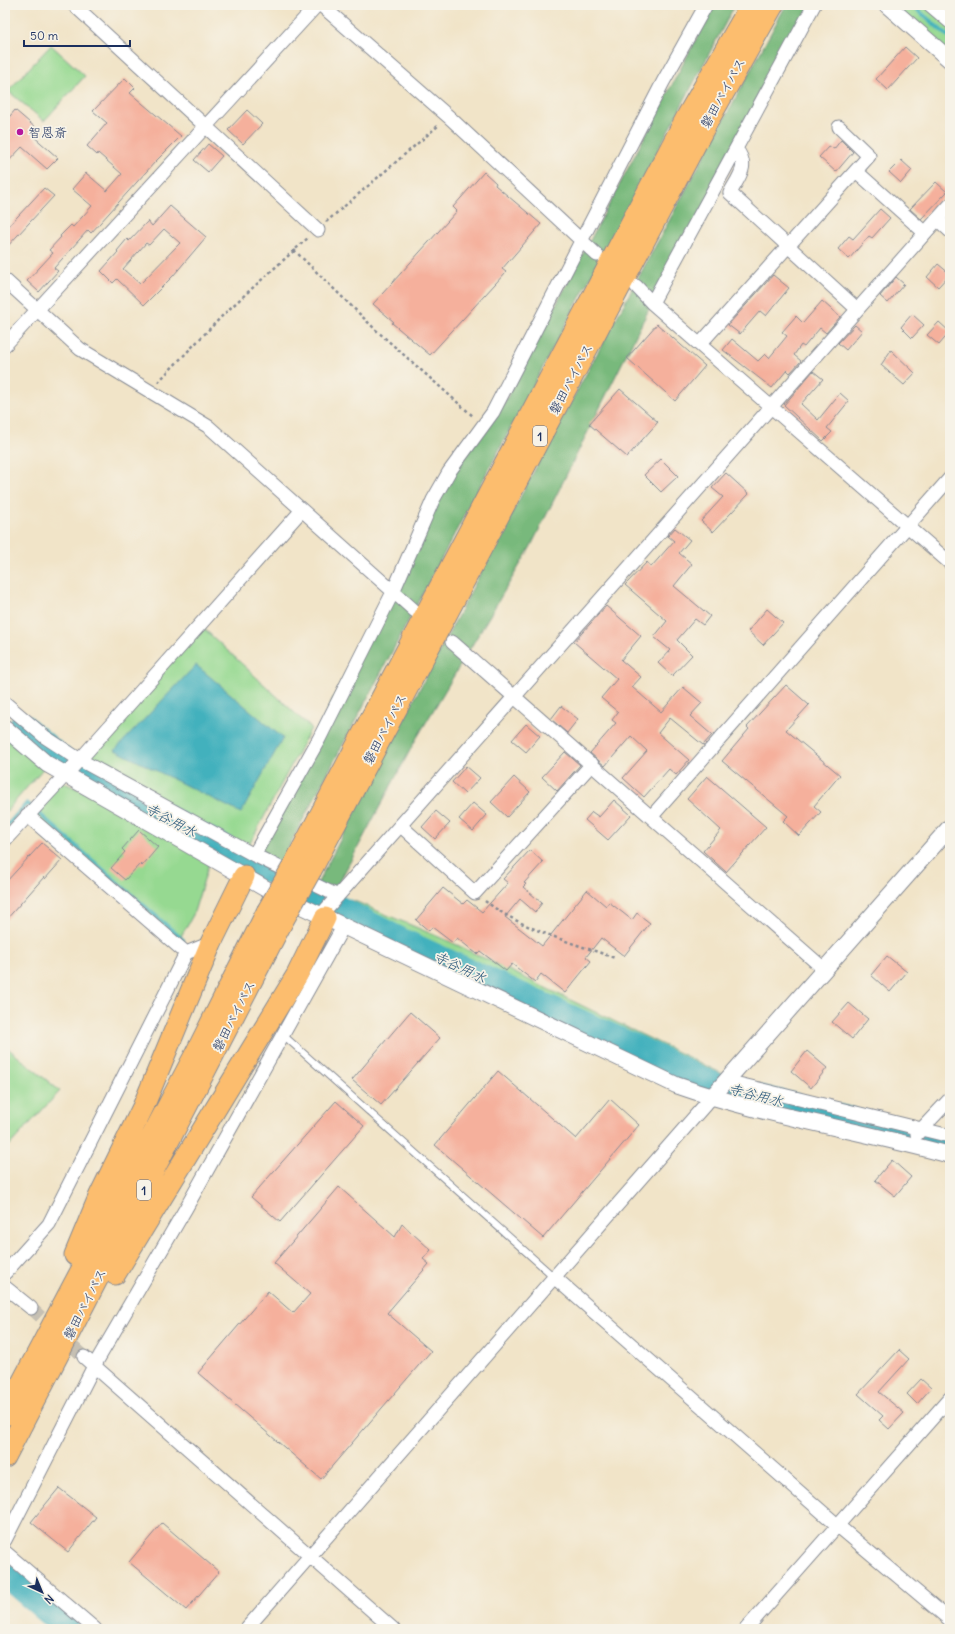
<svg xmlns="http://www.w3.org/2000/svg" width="955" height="1634" font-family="Delius,'Klee One',sans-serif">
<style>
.green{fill:#96d991;stroke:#588478}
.forest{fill:#78b97b;stroke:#4a746c}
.water{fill:#42b1bd;stroke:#2e708e}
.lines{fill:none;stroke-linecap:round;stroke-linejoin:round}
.stream{stroke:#42b1bd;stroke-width:4}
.river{stroke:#42b1bd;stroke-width:25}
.building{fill:#f5b09c;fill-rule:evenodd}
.minor-tunnel{stroke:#c6c0b3;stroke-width:13;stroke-dasharray:13 6;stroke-linecap:butt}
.service-casing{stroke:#868a93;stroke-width:8}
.minor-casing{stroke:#868a93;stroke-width:15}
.tertiary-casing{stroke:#868a93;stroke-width:18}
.trunk-casing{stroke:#868a93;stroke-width:23}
.path{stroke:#868a93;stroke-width:2.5;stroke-dasharray:3 3;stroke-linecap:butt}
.service{stroke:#fff;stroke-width:6}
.minor{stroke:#fff;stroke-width:13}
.tertiary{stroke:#fff;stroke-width:16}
.trunk{stroke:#fcbd6e;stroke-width:21}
.trunk-bridge-casing{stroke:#868a93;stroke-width:23;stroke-linecap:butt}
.trunk-bridge{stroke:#fcbd6e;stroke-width:21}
.poi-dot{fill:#b5179e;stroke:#f7f3e8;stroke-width:1.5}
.labels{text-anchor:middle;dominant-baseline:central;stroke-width:3.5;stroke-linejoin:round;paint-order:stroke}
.shield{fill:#f7f3e8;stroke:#5d6a87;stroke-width:1}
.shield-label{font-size:12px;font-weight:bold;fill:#1b2f5e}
.street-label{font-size:13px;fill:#1b2f5e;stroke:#f7f3e8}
.poi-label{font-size:13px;fill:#1b2f5e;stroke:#f7f3e8;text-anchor:start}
.water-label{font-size:14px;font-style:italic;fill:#27567a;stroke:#f7f3e8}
</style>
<rect width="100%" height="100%" fill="#f7f3e8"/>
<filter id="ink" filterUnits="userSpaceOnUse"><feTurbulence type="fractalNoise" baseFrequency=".025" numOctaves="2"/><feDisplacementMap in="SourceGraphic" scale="8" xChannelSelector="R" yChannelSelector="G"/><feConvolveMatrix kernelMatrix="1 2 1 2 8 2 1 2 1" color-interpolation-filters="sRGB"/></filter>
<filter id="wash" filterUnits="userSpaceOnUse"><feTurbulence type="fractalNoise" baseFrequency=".012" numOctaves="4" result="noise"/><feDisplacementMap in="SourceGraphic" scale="16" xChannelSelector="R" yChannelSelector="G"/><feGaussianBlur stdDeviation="0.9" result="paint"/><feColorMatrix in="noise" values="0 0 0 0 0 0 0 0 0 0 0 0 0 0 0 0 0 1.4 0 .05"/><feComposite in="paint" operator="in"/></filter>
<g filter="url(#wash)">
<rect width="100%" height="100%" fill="#f1e4c8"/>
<path class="green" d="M887,5H928L950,25V60Z
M51,45L85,76L44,121L8,91Z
M200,625L311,728L246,851L84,755Z
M5,728L47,764L5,813Z
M60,781L145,819L211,857L193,915L176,945L27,815Z
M352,900L453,943L729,1077L950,1136V1155L711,1098L343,927Z
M5,1046L60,1091L5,1150Z"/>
<path class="forest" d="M714,5H735L278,867L254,855L433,500L507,398Z
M786,5H814L652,303L530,548L415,741L333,894L316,886L553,435Z"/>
<path class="water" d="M196,665L283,738L241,813L115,750Z"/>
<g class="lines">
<path class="stream" d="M912,5L950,38
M5,828L27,803L183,940"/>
<path class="river" d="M22,725L62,759L96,780L272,873L405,942L638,1048L711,1083L731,1090L950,1144
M5,1575L68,1629"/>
</g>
<g id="blocks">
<path class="building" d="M905,47L917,58L888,90L876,79Z
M125,78L135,88L130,93L181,136L155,162L91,233L88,230L54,268L58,271L39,292L27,281L53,253L49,250L61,237L60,236L71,225L73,227L92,206L72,189L86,173L107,191L122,174L98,153L97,155L87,146L107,123L93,111Z
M15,110L37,129L32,135L58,158L47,169L22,147L5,165V122Z
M247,110L262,124L243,144L228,130Z
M841,140L853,152L836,172L819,157L829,146L834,149Z
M208,144L222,156L208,172L194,160Z
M901,160L912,170L901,183L889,172Z
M484,172L496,183L495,185L541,224L502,269L506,272L430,355L392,323L394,322L373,304L457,211L453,207Z
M936,182L947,192L921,219L910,209Z
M44,188L54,196L5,249V230Z
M170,206L206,237L173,276L144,305L117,279L113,283L101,271L118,252L117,251L127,239L129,241L148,221L152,226ZM164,229L180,243L140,284L123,269L146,243L149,245Z
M880,209L890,218L872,238L869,236L849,259L838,249L849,236L853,239Z
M938,264L950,274L938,287L927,277Z
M773,275L789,288L766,316L760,311L740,334L728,325Z
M896,277L904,284L888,303L880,296Z
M822,301L840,317L826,333L820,328L804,347L801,345L794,355L801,361L790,373L787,370L772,388L723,350L732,339L758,361L765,354L769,358L787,336L782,332L796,316L803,323Z
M912,314L924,325L912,338L901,327Z
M939,322L950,332L939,345L927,335Z
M657,324L705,366L675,401L627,358Z
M855,325L862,331L846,350L838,343Z
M891,350L915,373L904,385L881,365Z
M813,371L823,379L801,404L818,420L840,393L849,401L827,428L832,432L823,441L784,405Z
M620,389L658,422L627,457L589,424Z
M661,459L678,476L661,492L644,475Z
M726,473L749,494L713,532L701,521L723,497L712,488Z
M675,528L690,540L679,553L692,564L674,586L710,616L703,625L695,619L677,640L692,655L672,676L658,663L670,650L654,637L667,621L625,585L647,562L651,567L674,541L668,536Z
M606,606L641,636L621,660L641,677L632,687L661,712L683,687L702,703L690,716L712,735L703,745L670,718L658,733L689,760L676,775L669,769L644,797L623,778L647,751L631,736L605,766L590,753L616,723L612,720L618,712L601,698L617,679L574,642Z
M767,609L783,623L763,645L748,631Z
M786,685L809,705L786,730L840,775L814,806L821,812L799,836L783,821L788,816L722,761L749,729L747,727Z
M561,706L578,719L567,733L551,719Z
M526,724L540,736L526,752L512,740Z
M565,752L580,765L557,791L542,777Z
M466,766L480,778L465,794L452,782Z
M707,776L766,827L726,872L703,851L721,830L687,799Z
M514,777L530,792L507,817L491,802Z
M614,800L631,815L608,840L585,820L592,812L599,817Z
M473,803L487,815L473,831L459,819Z
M436,811L450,823L435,839L422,827Z
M139,830L158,847L142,866L140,864L125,880L111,868L125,852L122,849Z
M42,843L62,860L45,879L44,877L5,921V883Z
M530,850L543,862L524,883L526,884L523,887L542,903L535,912L520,899L505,917L542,946L587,890L606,906L609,902L632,920L637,913L650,923L624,956L601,938L586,957L591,961L565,993L541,974L535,982L512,964L506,971L480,951L477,954L457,938L453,943L432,927L429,931L416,920L443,888L463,904L467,900L482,912L508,883L503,879Z
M887,956L907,972L890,992L871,975Z
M849,1003L868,1019L852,1039L832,1022Z
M410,1012L440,1038L381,1105L352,1080Z
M807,1051L827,1068L811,1088L791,1071Z
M498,1071L576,1139L610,1099L639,1125L543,1238L435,1145Z
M336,1101L364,1126L280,1222L251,1197Z
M892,1160L911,1177L895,1196L875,1180Z
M339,1187L395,1237L402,1224L431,1250L423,1259L429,1264L387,1313L431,1351L321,1479L198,1373L268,1291L293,1313L310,1294L274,1263Z
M899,1350L909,1359L879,1392L904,1413L889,1429L879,1420L883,1416L858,1394Z
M921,1379L931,1388L917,1404L907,1394Z
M59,1488L96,1517L68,1552L31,1522Z
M162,1523L219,1572L186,1610L129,1562Z"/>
</g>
</g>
<g filter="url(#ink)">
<use href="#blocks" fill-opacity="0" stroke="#868a93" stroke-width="1"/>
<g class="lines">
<path class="minor-tunnel" d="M31,1308L84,1357"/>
<defs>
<path id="service" d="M282,1034L553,1276"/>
<path id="minor" d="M74,5L318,230
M321,5L449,117L597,255
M930,5L950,22
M736,149C750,166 739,176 730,193L857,309
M856,171L925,233
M937,219L950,231
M5,280L80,349L209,427L415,611
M636,286L652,303L950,563
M652,303L814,5
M700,344L869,156L839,127
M5,345L317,5
M452,642L825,970
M5,703L45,737L80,760L254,855L338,896
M27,815L186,953
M652,816L950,478
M401,826L475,893L592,764
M5,840L84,755L302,510
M254,855L319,739L393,592L433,500L449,472L493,412L663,82L706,5
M320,916L950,205
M726,1081L950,1136
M917,1134L950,1099
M5,1273L49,1224L186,953L211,943
M553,1276L837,1525L950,1620
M5,1287L31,1308
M84,1357L393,1629
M5,1540L94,1366L186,1208L343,927
M5,1552L95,1629
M246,1629L711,1098
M746,1629L950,1398"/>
<path id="tertiary" d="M887,5L950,60
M5,728L47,764L268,890L676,1085C764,1116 860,1130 950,1155
M711,1098L950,827"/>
<path id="trunk" d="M295,863L688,115L751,5
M311,870L706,124L773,5
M75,1255L100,1195L143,1107L211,943L244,876
M115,1274L297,975L325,918
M5,1415L195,1055L267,912
M5,1457L282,922"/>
</defs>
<use href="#service" class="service-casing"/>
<use href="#minor" class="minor-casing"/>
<use href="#tertiary" class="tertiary-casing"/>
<use href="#trunk" class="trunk-casing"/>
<path class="path" d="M326,222L439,125
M294,250L377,331L474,417
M158,382L227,311L309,237
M485,901C523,930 571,942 615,958"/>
<use href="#service" class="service"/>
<use href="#minor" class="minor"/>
<use href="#tertiary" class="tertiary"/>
<use href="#trunk" class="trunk"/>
<defs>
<path id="trunk-bridge" d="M267,912L295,863
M282,922L311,870"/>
</defs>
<use href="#trunk-bridge" class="trunk-bridge-casing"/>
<use href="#trunk-bridge" class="trunk-bridge"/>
</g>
</g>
<circle class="poi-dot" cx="20" cy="132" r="4"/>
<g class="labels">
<g class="shield">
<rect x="533" y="426" width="14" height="20" rx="3"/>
<rect x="137" y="1180" width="14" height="20" rx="3"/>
</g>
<g class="shield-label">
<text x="540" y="436">1</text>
<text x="144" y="1190">1</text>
</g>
<g class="street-label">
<text transform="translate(723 93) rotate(-61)">磐田バイパス</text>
<text transform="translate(571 379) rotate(-62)">磐田バイパス</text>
<text transform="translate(385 729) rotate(-62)">磐田バイパス</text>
<text transform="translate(234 1016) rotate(-63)">磐田バイパス</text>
<text transform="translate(85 1304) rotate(-63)">磐田バイパス</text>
</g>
<g class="poi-label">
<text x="28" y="132">智恩斎</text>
</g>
<g class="water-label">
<text transform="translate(171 820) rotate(28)">寺谷用水</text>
<text transform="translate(460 967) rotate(25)">寺谷用水</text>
<text transform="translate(756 1095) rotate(14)">寺谷用水</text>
</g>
</g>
<rect width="955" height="1634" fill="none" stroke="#f7f3e8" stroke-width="20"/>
<g transform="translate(42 1592) rotate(136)" stroke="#f7f3e8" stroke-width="3" paint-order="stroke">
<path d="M0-3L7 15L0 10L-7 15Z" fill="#1b2f5e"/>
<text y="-6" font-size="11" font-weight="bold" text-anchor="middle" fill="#1b2f5e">N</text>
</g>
<path d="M24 40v6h106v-6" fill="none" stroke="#1b2f5e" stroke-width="2"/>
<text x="30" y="40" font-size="12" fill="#1b2f5e" stroke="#f7f3e8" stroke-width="3" paint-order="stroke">50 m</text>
</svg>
